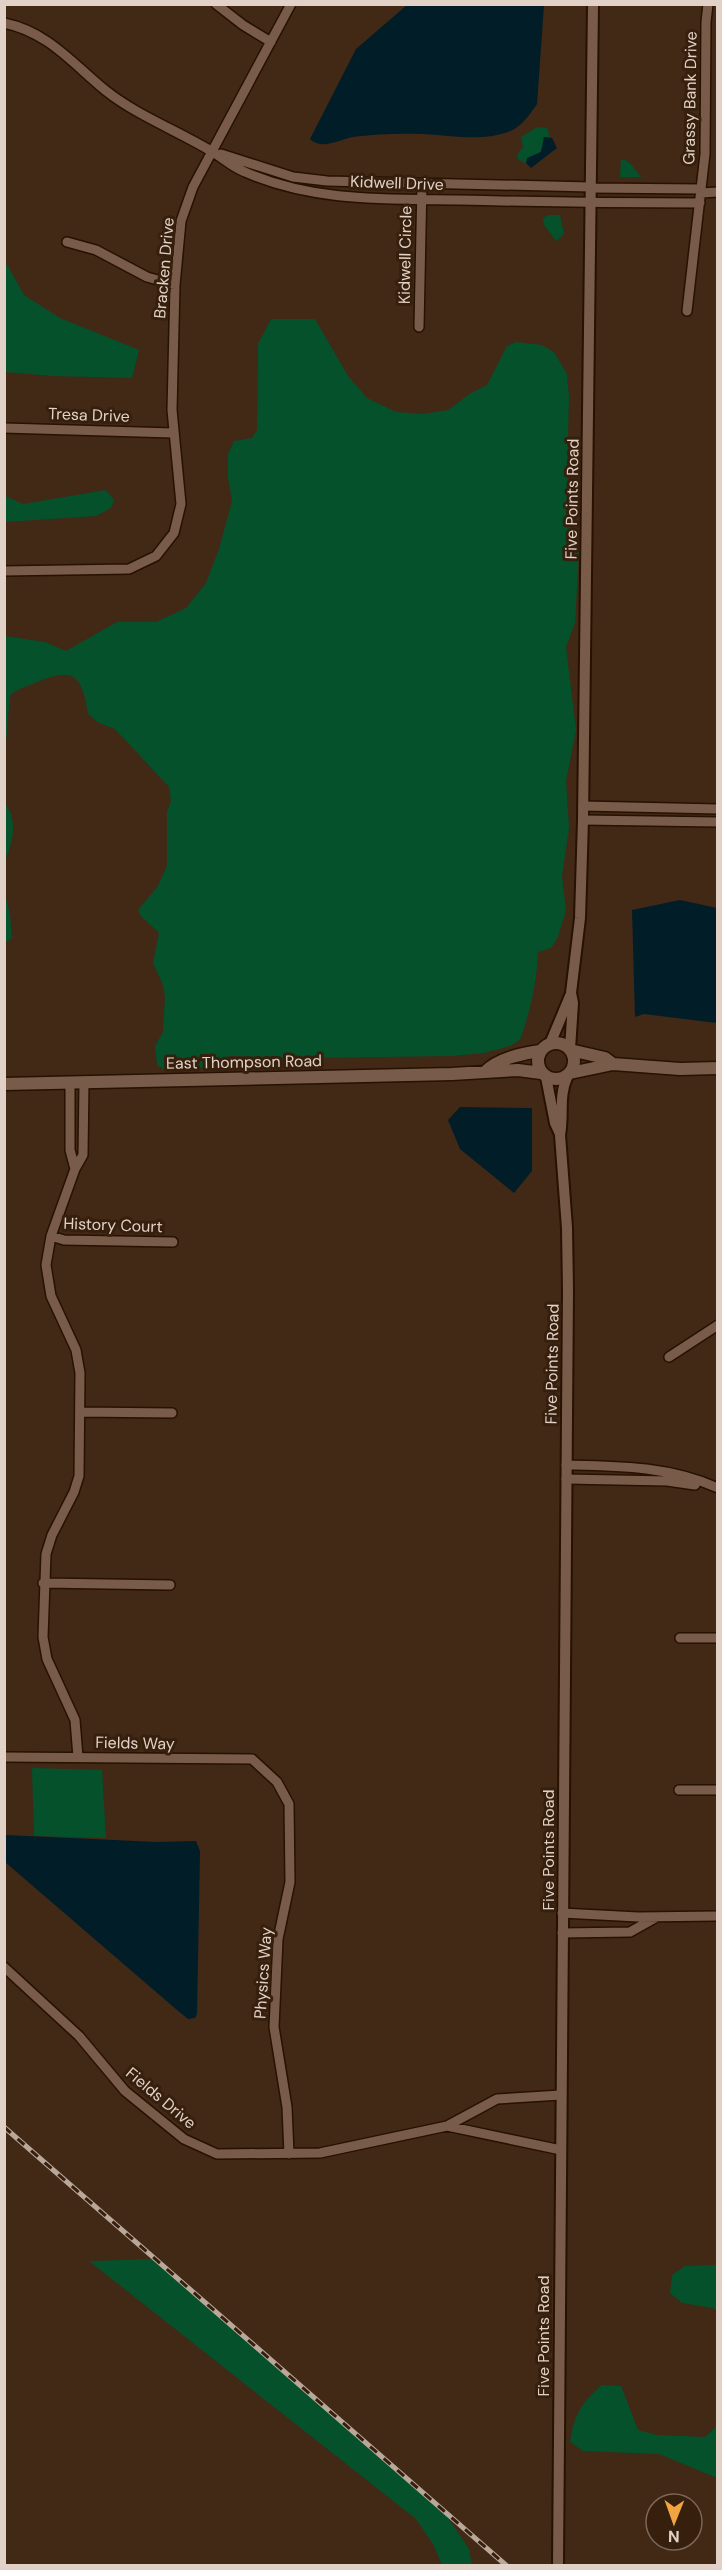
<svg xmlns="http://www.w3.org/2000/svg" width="722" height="2570" font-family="'DM Sans',sans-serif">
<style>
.green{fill:#04512c}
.water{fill:#001d28}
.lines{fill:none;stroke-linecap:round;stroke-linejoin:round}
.minor-casing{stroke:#271101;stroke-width:12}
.tertiary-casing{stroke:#271101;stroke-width:14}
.secondary-casing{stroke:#271101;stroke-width:15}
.minor{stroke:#785c49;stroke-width:9}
.tertiary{stroke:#785c49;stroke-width:10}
.secondary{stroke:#785c49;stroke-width:12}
.rail-casing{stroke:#b9a79a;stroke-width:5}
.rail{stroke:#371f0d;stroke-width:3;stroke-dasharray:9;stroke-linecap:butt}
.labels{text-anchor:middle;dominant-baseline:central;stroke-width:6;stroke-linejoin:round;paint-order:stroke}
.street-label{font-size:16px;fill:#e1d1c6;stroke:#371f0d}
</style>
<rect width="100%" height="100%" fill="#412916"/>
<path class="green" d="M537,127L547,128L550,137H543C545,149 539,156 528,158L525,164L516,157L523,147L521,137Z
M621,159C631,160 635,171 641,177H620Z
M560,215L564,234L556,241L544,225L543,218L548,215Z
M5,261L24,295L60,318L139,350L132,378L53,376L5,372Z
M271,319H315L348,376L367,398L396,412L423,414L448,410L471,393L487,385L507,346L516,342L542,345L554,352L567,374L569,397L567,477L572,499L579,552L575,623L566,647L576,730L566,781L569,828L562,876L566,911L557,939L551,948L538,952C537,982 530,1012 520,1040L510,1046L484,1053L452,1056L309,1058L229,1056L206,1067L168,1072L157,1065L155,1046L163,1032L165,997L163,985L153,963L159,933L140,915L138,910L158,886L167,865V811L171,801L169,787L115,729L99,723L88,714C82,675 74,666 35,683C26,687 17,688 10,696L5,754V636L45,642L66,651L117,622H156L186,608L206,583L219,549L232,501L228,478V454L234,441L252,438L257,430L258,344Z
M106,490L114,500L111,508L96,516L5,522V496L23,504Z
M5,804C18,818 13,844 5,860Z
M5,894L10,915L12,938L5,943Z
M32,1768L102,1770L106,1838L34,1836Z
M155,2259L443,2510L469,2549L472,2565H442L433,2544L416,2519L89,2261Z
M717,2265V2311L713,2308L682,2303L670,2293L672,2275L685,2266Z
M602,2385L621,2386L638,2430L657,2435L705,2437L717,2426V2478L659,2454L583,2451L570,2442C574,2415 581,2403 602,2385Z"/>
<path class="water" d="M407,5H544L537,104C530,114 521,128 508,132C479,142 452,135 422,134C401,133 374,134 353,137C340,139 322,151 310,139L356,49Z
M544,137L552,138L557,148L531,168L526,163L527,158L541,152Z
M680,900L717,908V1023L644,1014L635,1017L632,910Z
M460,1107L532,1108V1171L514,1193L460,1149L448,1120Z
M5,1835L157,1842L196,1841L200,1851L197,2014L195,2018L188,2019L177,2010L5,1862Z"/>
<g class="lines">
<defs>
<path id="minor" d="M216,4L243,25L271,42
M4,23C48,32 72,63 105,90C136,115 176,130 211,151C222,157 232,167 245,172C313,202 386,199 459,200C539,202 619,203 700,203
M221,154L293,177L327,181L591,187
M591,188L701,189
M701,193L718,192
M67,242L96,250L147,277L175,285
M687,311L705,154L706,22L708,4
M419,327L422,183
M4,428L173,433
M4,571L129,569L156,556L174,533L181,504L172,410L175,285L181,221L193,187L291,4
M583,806L718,809
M583,820L718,822
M70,1083V1150L75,1169
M51,1236L64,1240L173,1242
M669,1357L718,1325
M80,1412L172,1413
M566,1465C618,1466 669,1466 718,1488
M566,1479L667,1481L695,1485
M43,1583L170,1585
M680,1638H718
M4,1757L252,1759L277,1782L289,1804L290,1882L278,1939L274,2027L287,2107L289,2154
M78,1757L75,1720L47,1659L43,1637L46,1554L52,1535L74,1492L79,1476L80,1373L76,1350L51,1296L46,1265L51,1236L75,1169L83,1155L84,1083
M679,1790H718
M562,1913L638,1917L718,1916
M562,1933L630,1932L655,1918
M4,1967L79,2036L125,2091L184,2139L217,2154L320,2153L447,2126L497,2099L561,2095
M447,2126L561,2150"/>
<path id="tertiary" d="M550,1044L570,996
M570,1049L573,1003L571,993L580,918L583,820L593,4
M546,1077L555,1123L560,1134
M558,2566L568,1290L567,1228L560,1135C564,1114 558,1096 568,1075"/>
<path id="secondary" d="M538 1061a18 18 0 1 1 36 0a18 18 0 1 1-36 0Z
M570,1050L605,1058L613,1064
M485,1072C497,1059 523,1053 540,1051
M570,1073L613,1064L680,1069L718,1068
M4,1084L452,1074L518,1070L541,1073"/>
</defs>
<use href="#minor" class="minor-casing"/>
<use href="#tertiary" class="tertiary-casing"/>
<use href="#secondary" class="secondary-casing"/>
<use href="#minor" class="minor"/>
<use href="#tertiary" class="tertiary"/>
<use href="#secondary" class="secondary"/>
<defs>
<path id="rail" d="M4,2127L507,2566"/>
</defs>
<use href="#rail" class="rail-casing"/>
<use href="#rail" class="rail"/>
</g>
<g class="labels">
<g class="street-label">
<text transform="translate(690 98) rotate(-89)">Grassy Bank Drive</text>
<text transform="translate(397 183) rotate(2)">Kidwell Drive</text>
<text transform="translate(405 255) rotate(-89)">Kidwell Circle</text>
<text transform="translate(164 268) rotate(-85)">Bracken Drive</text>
<text transform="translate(89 415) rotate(2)">Tresa Drive</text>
<text transform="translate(572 499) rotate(-89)">Five Points Road</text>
<text transform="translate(244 1062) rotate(-1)">East Thompson Road</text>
<text transform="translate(113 1225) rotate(2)">History Court</text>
<text transform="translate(552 1364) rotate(-89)">Five Points Road</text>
<text transform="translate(135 1743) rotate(1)">Fields Way</text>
<text transform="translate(548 1850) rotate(-90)">Five Points Road</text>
<text transform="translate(263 1973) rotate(-86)">Physics Way</text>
<text transform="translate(161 2098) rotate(40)">Fields Drive</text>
<text transform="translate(543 2336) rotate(-90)">Five Points Road</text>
</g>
</g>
<rect width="722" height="2570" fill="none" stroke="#e1d1c6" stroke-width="12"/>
<g transform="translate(674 2522) rotate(181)"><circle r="28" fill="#371f0d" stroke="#7b6657" stroke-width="1.5"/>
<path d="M0-4.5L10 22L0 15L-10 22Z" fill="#f1a540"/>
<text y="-9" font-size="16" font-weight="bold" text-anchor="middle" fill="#e1d1c6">N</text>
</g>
</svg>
